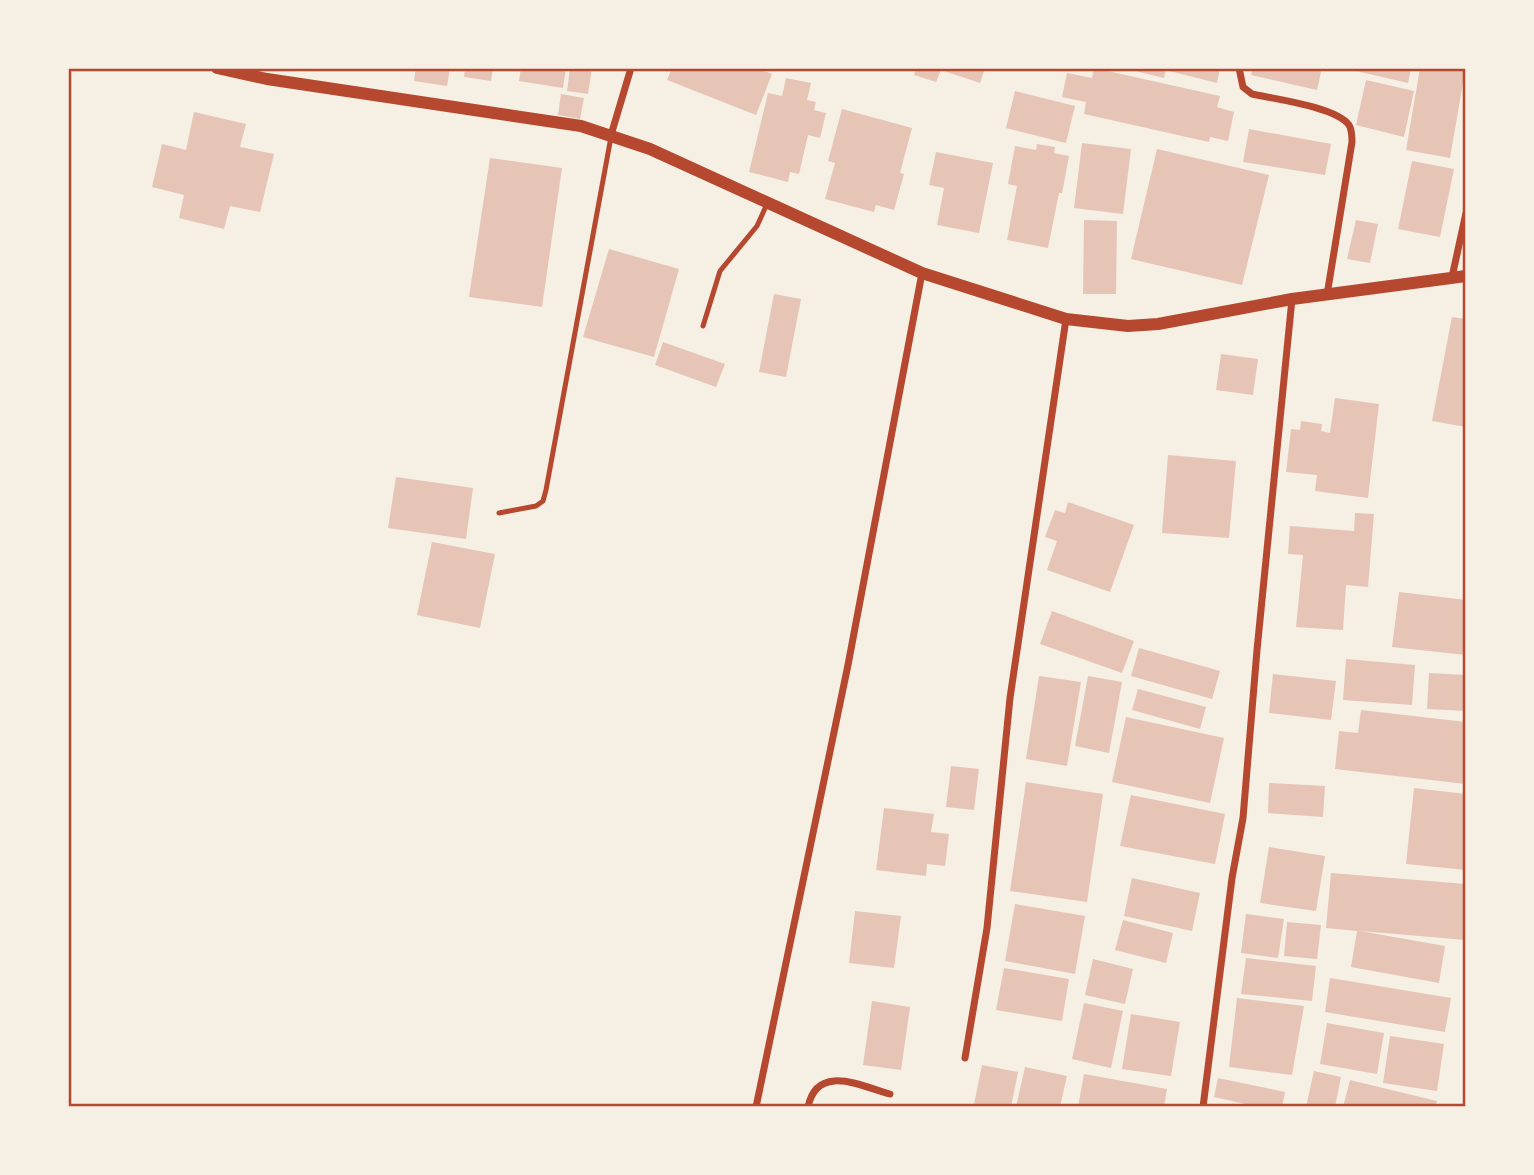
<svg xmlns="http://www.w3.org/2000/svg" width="1534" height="1175" font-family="'Source Serif 4',serif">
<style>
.building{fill:#e6c5b7}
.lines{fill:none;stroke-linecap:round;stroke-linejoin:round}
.service{stroke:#b5482f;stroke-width:5}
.minor{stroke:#b5482f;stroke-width:7}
.tertiary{stroke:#b5482f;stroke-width:12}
.neatline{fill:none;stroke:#b5482f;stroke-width:2.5}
</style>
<rect width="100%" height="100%" fill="#f6efe4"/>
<path class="building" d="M416,68H450L447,86L414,81Z
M465,68H493L491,81L464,77Z
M521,68H566L563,88L519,81Z
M570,68H592L588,94L567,91Z
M672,68H757L772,74L756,115L667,80Z
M916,68H985L980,83L941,70L936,82L914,75Z
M1094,68L1220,96L1217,107L1234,112L1228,141L1210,137L1209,142L1084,114L1086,102L1062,97L1067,73L1092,78Z
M1123,68H1166L1164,78Z
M1170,68H1220L1217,83L1169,71Z
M1253,68H1322L1317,90L1251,75Z
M1343,68H1411L1408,83Z
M1420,68L1465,71L1450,158L1406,150Z
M786,78L811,83L807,100L816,102L814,110L826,113L820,138L808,135L799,174L790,172L788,182L749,172L768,93L782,96Z
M1366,80L1414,91L1404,137L1356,125Z
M1015,91L1075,106L1066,143L1006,128Z
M561,94L584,98L580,119L558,115Z
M842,109L912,128L900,173L904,174L894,210L876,205L874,212L825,199L835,163L828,161Z
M194,112L246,124L240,147L274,154L260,212L230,206L224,229L179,218L184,195L152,187L162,144L186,150Z
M1249,129L1331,144L1325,175L1243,162Z
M1082,143L1131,149L1123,214L1074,208Z
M1037,144L1055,147L1054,153L1069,156L1062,193H1059L1048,248L1007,240L1017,186L1008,184L1015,146L1036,150Z
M1157,149L1269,175L1242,285L1131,259Z
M936,152L993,163L979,233L937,225L944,188L929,185Z
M490,158L562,168L542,307L469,297Z
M1412,161L1454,169L1440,237L1398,229Z
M1084,220L1117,221L1116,294H1083Z
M1356,220L1378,224L1370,263L1347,259Z
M609,249L679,269L654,357L583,337Z
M774,294L801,299L786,377L759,372Z
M1452,317L1466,319V427L1432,421Z
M663,342L725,364L716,387L655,365Z
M1221,354L1258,359L1253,395L1216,390Z
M1335,398L1379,404L1368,498L1315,491L1317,475L1286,472L1291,429L1300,430L1301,421L1322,424L1321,431L1330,433Z
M1168,455L1236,461L1229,538L1162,533Z
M396,477L473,488L466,539L388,528Z
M1068,502L1134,525L1110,592L1047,570L1057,541L1045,537L1055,510L1065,513Z
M1355,513L1374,514L1368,587L1346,585L1343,630L1296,627L1303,555L1288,554L1290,526L1354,531Z
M432,542L495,554L480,628L417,615Z
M1399,592L1466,600V655L1392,647Z
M1052,611L1134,641L1122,673L1040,644Z
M1139,648L1220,671L1212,699L1131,676Z
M1346,659L1415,665L1412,705L1343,700Z
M1429,673L1466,675V711L1427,709Z
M1273,674L1336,681L1331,720L1269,713Z
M1039,676L1081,682L1067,766L1026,759Z
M1088,676L1122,682L1109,753L1075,746Z
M1138,689L1206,707L1200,729L1132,710Z
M1361,710L1466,722V784L1335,769L1339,731L1358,733Z
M1126,717L1224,738L1210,803L1112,782Z
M951,766L979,769L974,810L946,807Z
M1026,782L1103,794L1087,902L1010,891Z
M1269,783L1325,786L1323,817L1268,813Z
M1414,788L1466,794V870L1406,864Z
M1131,795L1225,814L1215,864L1120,846Z
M884,808L934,814L931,832L949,834L945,866L927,864L926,876L876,870Z
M1269,847L1325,856L1316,911L1260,903Z
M1331,873L1466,884V940L1360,931L1445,946L1439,983L1351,967L1357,931L1326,928Z
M1132,878L1200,893L1192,931L1124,916Z
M1015,904L1085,916L1075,974L1005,961Z
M855,911L901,916L894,968L849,963Z
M1246,914L1284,919L1278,958L1241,953Z
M1123,920L1173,933L1166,963L1115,950Z
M1287,922L1321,925L1317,959L1284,956Z
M1246,958L1316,966L1312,1001L1241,994Z
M1093,959L1133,969L1125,1004L1085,995Z
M1004,968L1069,979L1062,1021L996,1010Z
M1330,978L1451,998L1445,1032L1325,1012Z
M1237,998L1304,1006L1292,1075L1229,1067Z
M872,1001L910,1007L901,1070L863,1065Z
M1084,1003L1123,1011L1111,1068L1072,1059Z
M1131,1014L1180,1022L1171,1076L1122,1069Z
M1327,1023L1384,1033L1377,1074L1320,1064Z
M1390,1036L1444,1044L1437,1091L1383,1083Z
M982,1065L1018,1072L1011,1107L974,1104Z
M1025,1067L1067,1076L1060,1107H1016Z
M1314,1071L1341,1077L1335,1107H1306Z
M1084,1074L1167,1089L1164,1107H1078Z
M1218,1078L1285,1092L1282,1107H1259L1214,1097Z
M1350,1080L1437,1101L1435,1107H1343Z"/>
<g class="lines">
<path class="service" d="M703,326L720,271L757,226L767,204
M499,513L536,506L543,501L546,490L611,137"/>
<path class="minor" d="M1239,68L1243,87L1252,94C1275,99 1336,107 1349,125C1352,130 1352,136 1352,142L1327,295
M611,135L631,68
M1452,277L1466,213
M965,1058L987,928L1010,698L1066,319
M756,1107L848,665L922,273
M808,1107C817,1063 861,1086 890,1094
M1203,1107L1232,878L1243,818L1257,650L1292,299"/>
<path class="tertiary" d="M217,68L267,79L581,126L650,149L922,273L1066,319L1128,326L1158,324L1292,299L1466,276"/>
</g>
<rect width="1534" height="1175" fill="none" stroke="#f6efe4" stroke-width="140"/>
<rect x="70" y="70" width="1394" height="1035" class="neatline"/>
</svg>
